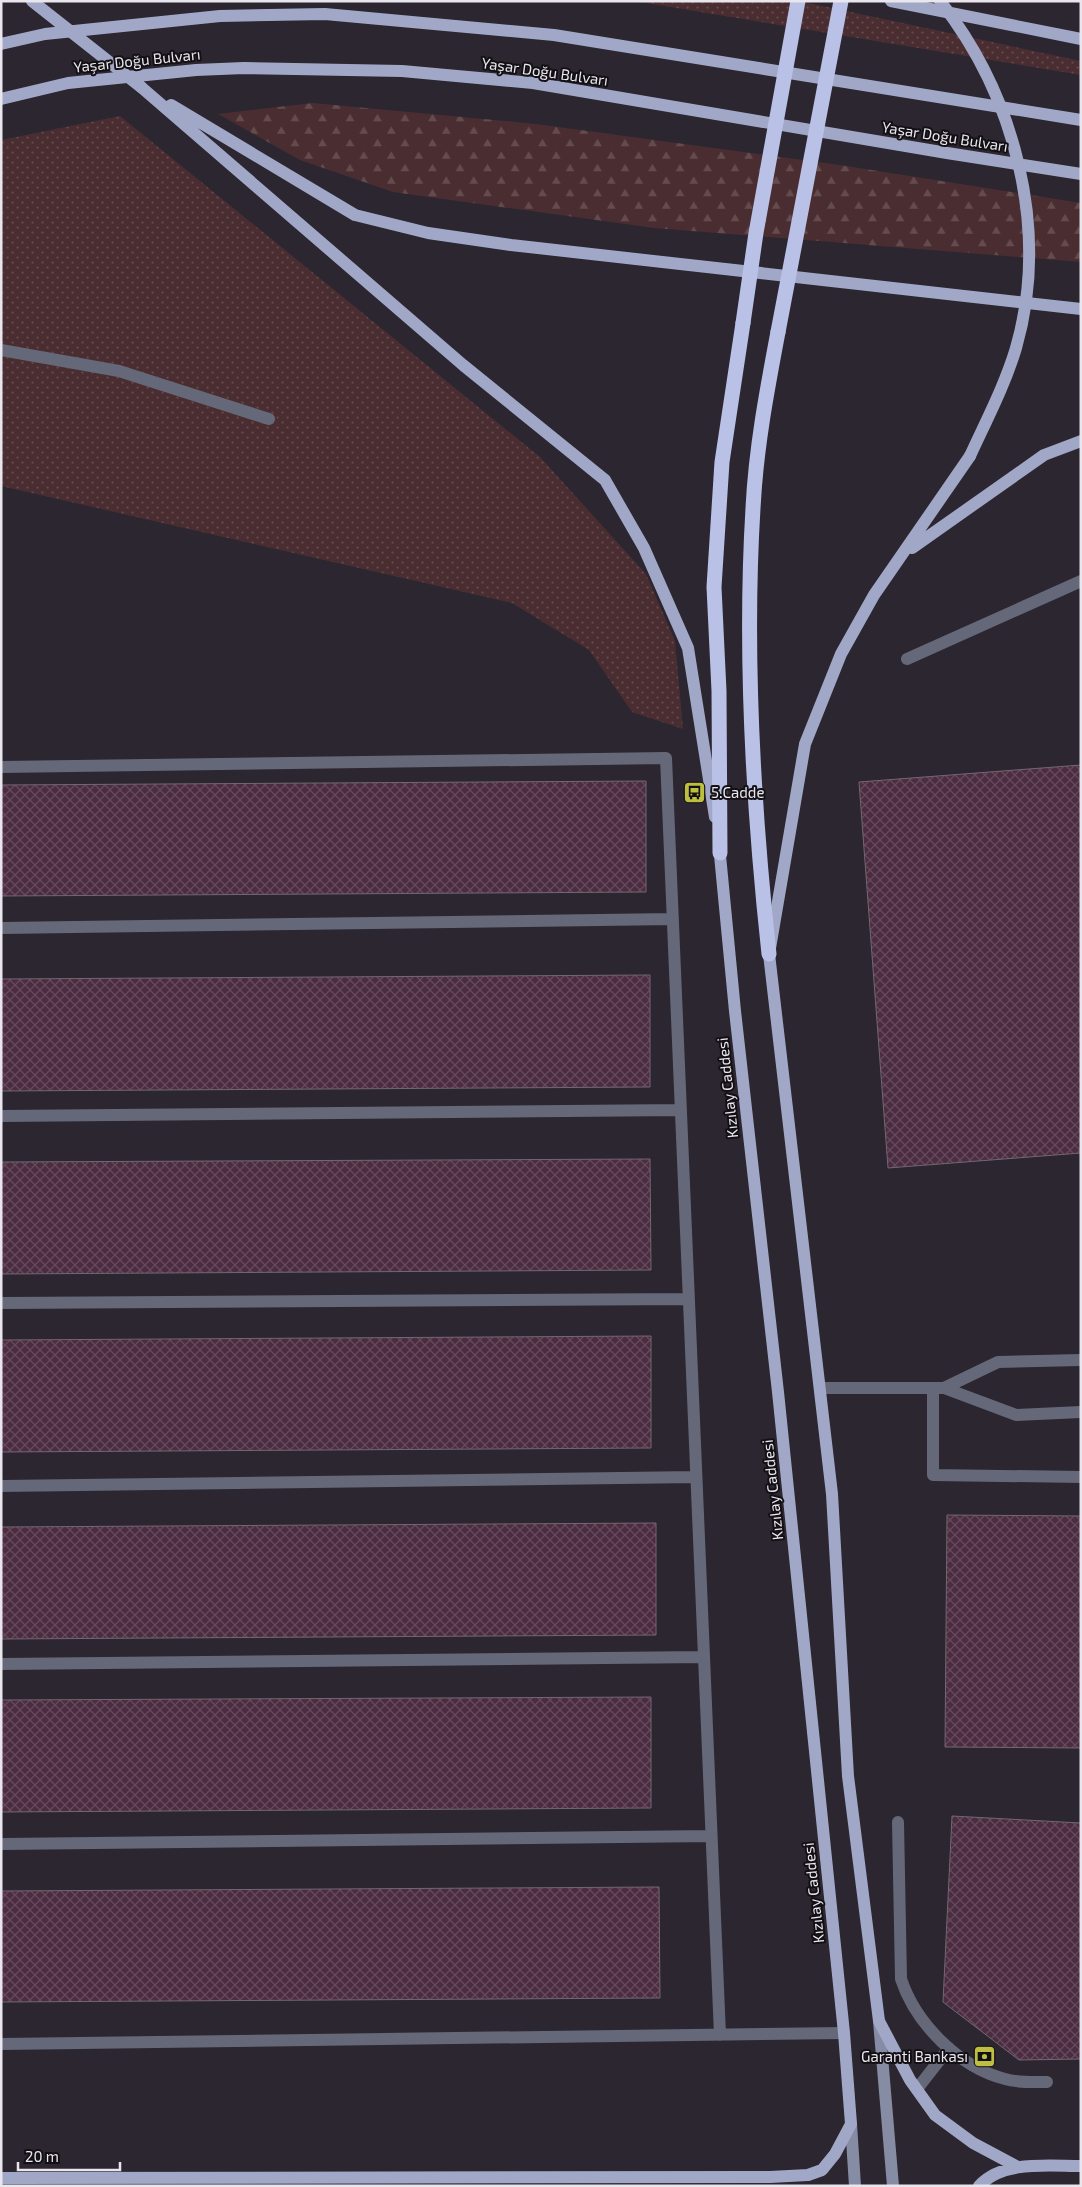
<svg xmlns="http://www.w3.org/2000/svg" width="1082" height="2187" font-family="'Exo 2',sans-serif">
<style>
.grass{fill:url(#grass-dots)}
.forest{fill:url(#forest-firs)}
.building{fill:url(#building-cross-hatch);stroke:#74676f}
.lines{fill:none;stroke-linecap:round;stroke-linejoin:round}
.lane{stroke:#656878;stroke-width:12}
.street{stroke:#656878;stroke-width:12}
.secondary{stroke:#878ca5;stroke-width:12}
.primary{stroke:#a1a8c7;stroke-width:12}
.highway{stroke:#b9c1e7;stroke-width:15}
.primary-bridge{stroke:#a1a8c7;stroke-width:12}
.highway-bridge{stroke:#b9c1e7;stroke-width:15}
.labels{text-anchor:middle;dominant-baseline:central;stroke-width:4;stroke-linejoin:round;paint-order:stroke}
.street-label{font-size:15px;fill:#e9e6ed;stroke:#131015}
.poi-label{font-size:15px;fill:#e9e6ed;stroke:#131015;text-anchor:start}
</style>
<defs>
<pattern id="grass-dots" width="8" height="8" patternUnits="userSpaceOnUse" patternTransform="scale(1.25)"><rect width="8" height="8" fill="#4a2d30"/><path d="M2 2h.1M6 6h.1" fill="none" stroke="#644b4e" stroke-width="1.8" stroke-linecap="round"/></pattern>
<pattern id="forest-firs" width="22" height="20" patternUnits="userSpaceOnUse" patternTransform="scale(1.25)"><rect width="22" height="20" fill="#4a2d30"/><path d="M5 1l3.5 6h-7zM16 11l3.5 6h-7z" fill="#644b4e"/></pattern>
<pattern id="building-cross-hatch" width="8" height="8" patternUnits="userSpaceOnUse" patternTransform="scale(1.25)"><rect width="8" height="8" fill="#4b2c40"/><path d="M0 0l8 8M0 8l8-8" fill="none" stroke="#654b5c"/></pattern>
</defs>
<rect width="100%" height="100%" fill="#2b2630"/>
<path class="grass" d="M634,1H799L1081,61V75Z
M120,116L540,457L646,574L675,641L683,729L632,712L589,650L512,603L1,486V140Z"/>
<path class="forest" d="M313,103L536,124L840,165L1081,203V262L654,228L393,192L300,160L218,114Z"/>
<path class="building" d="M1081,765V1153L888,1168L859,782Z
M646,781V892L1,896V785Z
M650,975V1087L1,1091V979Z
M650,1159L651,1270L1,1274V1162Z
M651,1336V1448L1,1452V1340Z
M947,1515L1081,1516V1748L945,1747Z
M656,1523V1635L1,1639V1527Z
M651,1697V1808L1,1812V1700Z
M952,1816L1081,1823V2059L1019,2060L943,2002Z
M659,1887L660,1998L1,2002V1891Z"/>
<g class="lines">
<path class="lane" d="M1,767L666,758L720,2035
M1,928L673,919
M1,1116L681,1110
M1,1303L689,1299
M933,1388V1475L1081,1477
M1,1486L696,1477
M1,1664L704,1657
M898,1822L901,1979C916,2024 959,2067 1005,2079C1018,2083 1034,2082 1047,2082
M1,1844L711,1836
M1,2044L844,2033
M917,2089L949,2048"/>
<path class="street" d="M1,350L119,371L269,419
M907,659L1081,581
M820,1388H944L1016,1415L1081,1412
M944,1388L998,1362L1081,1360"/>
<path class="secondary" d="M879,2021L893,2186
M851,2124L855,2186"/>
<path class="primary" d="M891,1L1081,39
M1,44L45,34L220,16L325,14L554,35L1081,120
M141,87L463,365L605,480L644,548L688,648L715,817
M1,99L68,83L196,70L244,68L402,71L533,83L947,153L1081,174
M171,105L355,215L428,233L511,245L1081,309
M970,456L874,595L841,654L805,744L769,954L832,1494L848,1776L879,2021L910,2080L935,2115L973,2143L1018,2167
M912,548L1044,455L1081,441
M1,2178L770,2177L808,2175L822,2170L835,2154L851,2124L844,2033L778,1392L735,1011L719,845
M979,2186C1003,2160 1048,2166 1081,2166"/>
<path class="highway" d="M720,853L719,691L714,587L722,462L743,323
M769,954C753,806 744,656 753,508C756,448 767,390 778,332"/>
<path class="primary-bridge" d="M32,1L141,87
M940,1C1015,96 1050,230 1016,348C1005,385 986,421 970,456"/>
<path class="highway-bridge" d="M743,323L756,233L798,1
M778,332L841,1"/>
</g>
<defs>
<symbol id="bus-square" viewBox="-11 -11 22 22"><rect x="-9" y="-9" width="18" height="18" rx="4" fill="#bebf42" stroke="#131015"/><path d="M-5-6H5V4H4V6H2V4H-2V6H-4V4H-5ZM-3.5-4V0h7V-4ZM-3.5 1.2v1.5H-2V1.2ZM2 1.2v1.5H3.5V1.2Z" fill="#111"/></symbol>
<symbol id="bank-square" viewBox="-11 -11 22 22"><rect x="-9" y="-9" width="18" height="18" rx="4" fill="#bebf42" stroke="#131015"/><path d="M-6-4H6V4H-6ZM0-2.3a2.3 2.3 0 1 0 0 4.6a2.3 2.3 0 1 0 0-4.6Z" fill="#111"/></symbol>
</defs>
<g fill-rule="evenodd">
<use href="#bus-square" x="682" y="780" width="25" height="25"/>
<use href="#bank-square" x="972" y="2044" width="25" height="25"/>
</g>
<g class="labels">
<g class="street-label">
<text transform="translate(137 60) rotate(-6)">Yaşar Doğu Bulvarı</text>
<text transform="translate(545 71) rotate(8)">Yaşar Doğu Bulvarı</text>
<text transform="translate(945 136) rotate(9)">Yaşar Doğu Bulvarı</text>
<text transform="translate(727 1088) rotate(-96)">Kızılay Caddesi</text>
<text transform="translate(772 1490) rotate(-96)">Kızılay Caddesi</text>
<text transform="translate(813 1893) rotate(-96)">Kızılay Caddesi</text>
</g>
<g class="poi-label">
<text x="711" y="792">5.Cadde</text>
<text x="968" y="2056" text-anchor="end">Garanti Bankası</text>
</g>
</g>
<rect width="1082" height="2187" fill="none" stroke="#e9e6ed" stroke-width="5"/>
<path d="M18 2162v8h102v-8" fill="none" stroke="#e9e6ed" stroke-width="2.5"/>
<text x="25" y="2162" font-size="15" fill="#e9e6ed" stroke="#131015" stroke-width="4" paint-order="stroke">20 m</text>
</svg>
